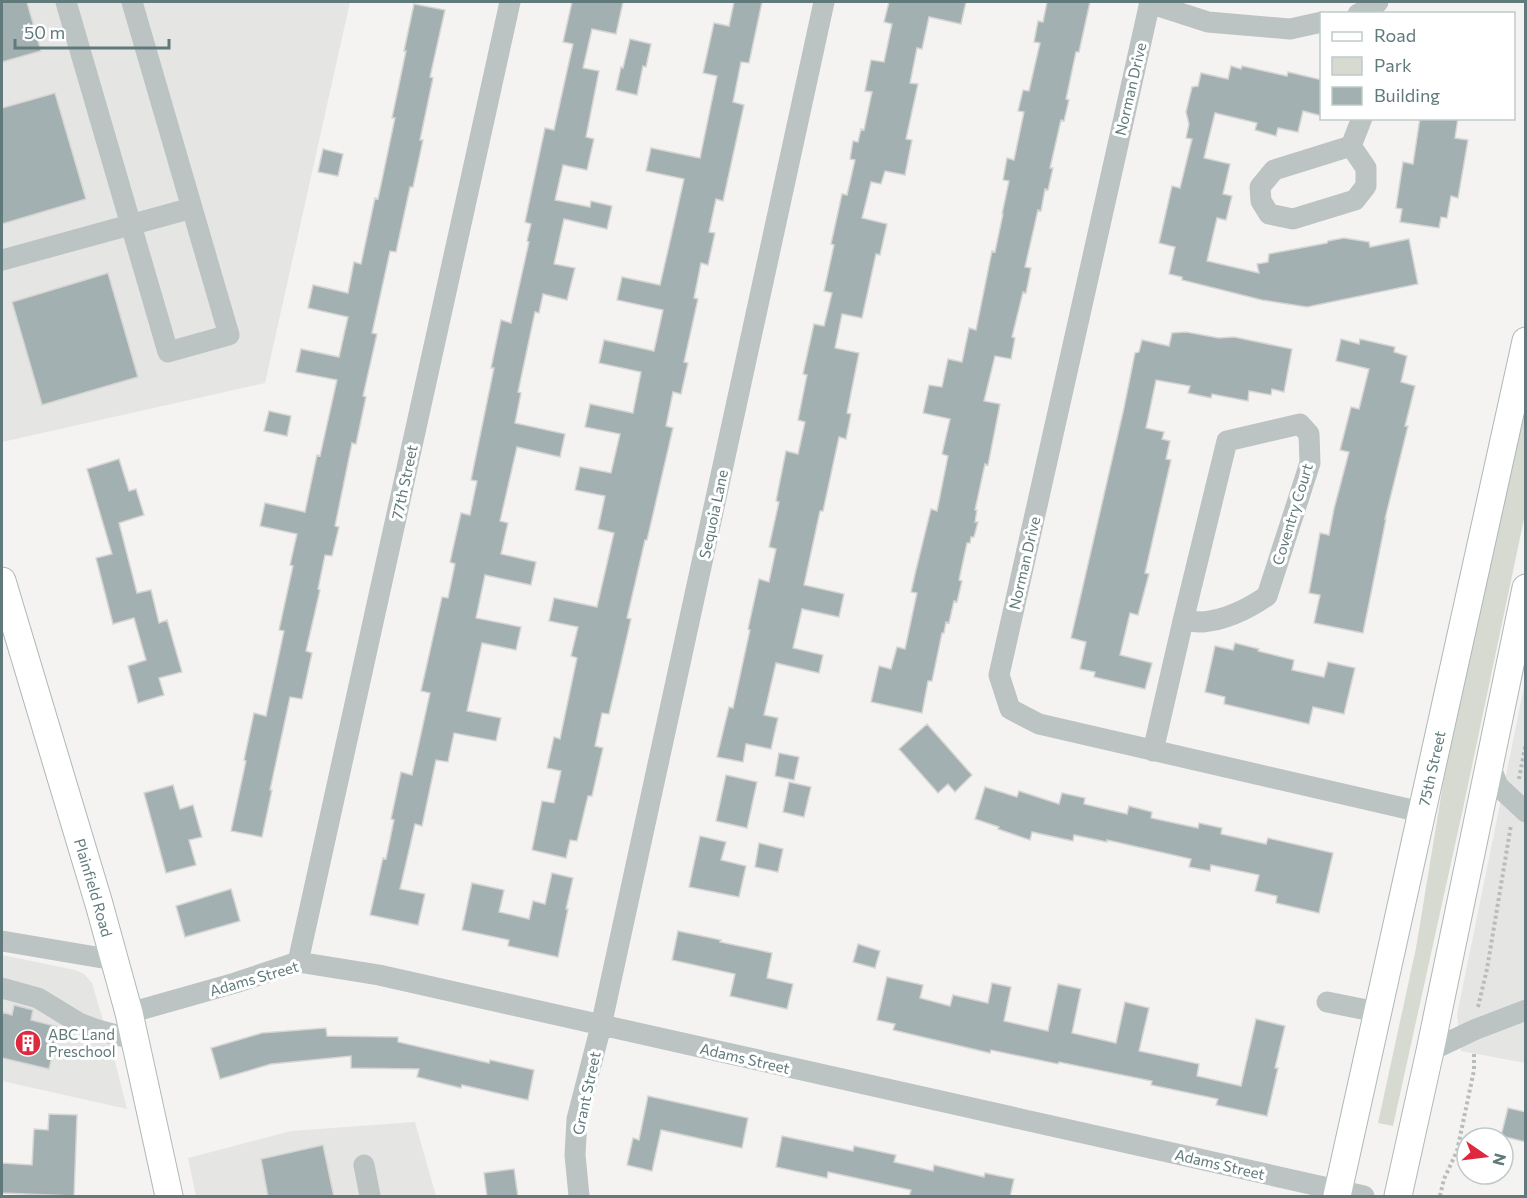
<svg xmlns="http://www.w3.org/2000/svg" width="1527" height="1198" font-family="Commissioner,sans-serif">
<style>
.built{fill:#e5e5e4}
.green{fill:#d7dad0}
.building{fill:#a2b0b1;stroke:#d6d5d4;stroke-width:1.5}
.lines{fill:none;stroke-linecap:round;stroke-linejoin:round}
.major-casing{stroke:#afb7b8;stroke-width:29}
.path{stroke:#b8bcbd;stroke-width:4;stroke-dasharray:3 3;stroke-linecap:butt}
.minor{stroke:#bbc3c3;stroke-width:21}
.major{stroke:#fff;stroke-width:27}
.labels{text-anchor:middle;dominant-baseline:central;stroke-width:6;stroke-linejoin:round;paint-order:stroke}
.street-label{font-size:15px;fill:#607a7b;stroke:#fff}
.poi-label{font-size:15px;fill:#607a7b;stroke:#fff;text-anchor:start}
</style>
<rect width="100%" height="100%" fill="#f5f3f1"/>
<path class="built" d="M2,2H350L265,383L2,442Z
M1525,682V1063L1461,1051L1457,1015Z
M2,955L75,970L84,974L92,983L113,1054L127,1109L2,1081Z
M415,1122L436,1196H196L188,1158L291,1131Z"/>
<path class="green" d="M1525,407V514L1464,804L1393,1126L1378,1123L1416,948L1444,778Z"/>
<path class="building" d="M2,2H27L41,51L2,62Z
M572,2H623L616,34L592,29L583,68L599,71L586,137L594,139L587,170L563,165L555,200L590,207L591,201L612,206L607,229L564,219L554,264L575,268L567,300L543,294L539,313L535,312L518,392L521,393L515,423L565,434L560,457L517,447L500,521L508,523L501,554L536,562L531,585L485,575L476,618L521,627L516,650L482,643L467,711L501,718L496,741L454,733L448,762L436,760L422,826L415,824L400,889L425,894L418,925L370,915L383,858L386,859L394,820L391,819L401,772L412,775L430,693L421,691L442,597L448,598L455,564L450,562L461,513L470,515L477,481L471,480L494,368H491L501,320L511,323L529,242L527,241L531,224L525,222L545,128L554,130L573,44L563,42Z
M734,2H762L749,63L741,62L733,102L744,105L723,201L716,199L709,232L715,233L708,265L701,263L694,298L698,299L684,362L688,363L681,394L673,392L666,426L673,428L647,540H645L627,618L631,619L620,667L609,714L602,713L595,746L603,748L592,796H588L577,841L570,840L566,858L532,850L542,801L554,803L561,771L547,768L554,737L560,739L577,658L571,656L578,627L549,621L554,598L597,607L614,533L598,529L605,496L575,490L580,467L611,473L620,434L585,427L590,404L633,413L641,372L599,363L604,340L654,351L663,310L617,300L622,277L660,285L674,224L684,179L646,171L651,148L700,158L717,76L703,73L714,23L729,26Z
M889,2H966L961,24L929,17L922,49L917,48L910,83L918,84L906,139L912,140L905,175L885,171L881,184L871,182L862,218L887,224L880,255L876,254L862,318L842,314L835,348L859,353L847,413L851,414L846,439L839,437L823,511H820L804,585L844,594L839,617L802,609L793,648L823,655L819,673L776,663L764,715L778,718L771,749L746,744L743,762L717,757L729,707L733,708L750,630L748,629L759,579L769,582L776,549L769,547L779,502L776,501L786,451L798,454L805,422L798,420L807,375L803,374L814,324L824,326L832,293L824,291L834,245L831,244L842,194L847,195L855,160L850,159L853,141L858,142L861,129L864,130L872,92L865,91L871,60L884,62L892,24L884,22Z
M1047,2H1090L1079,52H1076L1066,99L1069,100L1064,121L1061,120L1050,168H1053L1048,190L1045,189L1041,211L1038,210L1025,267L1031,268L1026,293L1023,292L1012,337L1015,338L1011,359L995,356L984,401L1000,404L988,465L985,464L975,510H977L975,522H978L974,537H971L970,543H967L959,580L962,581L957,602L954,601L949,623L946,622L944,633H942L932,681H928L922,713L871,702L879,666L891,669L897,647L905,649L917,593L911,592L916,570L931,509L937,511L948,456L942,454L950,419L923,413L929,385L942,387L948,359L962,362L969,328L976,330L992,251L995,252L1003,214H1002L1009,181L1003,180L1007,158L1014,160L1024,112L1018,111L1023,90L1029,91L1040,43L1034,42L1038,21L1043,22Z
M414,4L445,10L430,77L433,78L420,140H423L413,187H410L396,252L390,251L372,333L377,334L363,396L366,397L356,444L352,443L335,526L339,527L332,556L325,555L318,589L320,590L306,651L312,653L302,699L290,697L270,790H272L262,837L231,831L246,761L244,760L254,713L266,716L284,631L279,630L293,566L290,565L297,534L260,526L265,503L305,512L317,455L320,456L337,380L296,372L301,349L339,357L348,317L308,308L313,285L348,293L354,262L361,264L375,198L378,199L395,118H392L406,51H404Z
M630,39L651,44L646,67L643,66L637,95L616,90L621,67L623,68Z
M1231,66L1241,69L1242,66L1287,76L1288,72L1322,80V116L1303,111L1298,132L1278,128L1276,136L1255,130L1257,123L1215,113L1204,158L1230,164L1223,194L1232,196L1226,220L1217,218L1207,261L1259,273L1257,264L1268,262L1269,254L1327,243L1328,241L1344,238L1369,242L1370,247L1409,239L1418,284L1307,307L1262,300L1182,280V277L1169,274L1175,247L1159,243L1172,186L1180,188L1192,139L1186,138L1189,124L1186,112L1192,87L1198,86L1201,73L1228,79Z
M55,93L86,199L2,224V108Z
M1420,118H1458L1455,138L1468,140L1458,198L1451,196L1447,218L1441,217L1439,228L1400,222L1402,209L1396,208L1403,162L1413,164Z
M323,149L343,154L338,176L318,172Z
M108,273L138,377L42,405L12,302Z
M1186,332L1219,338L1234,337L1292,349L1284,392L1272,389L1271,395L1249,391L1248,401L1212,394L1211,398L1188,393L1190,386L1156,380L1146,428L1164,432L1162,439L1170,441L1166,459L1171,460L1145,573L1149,574L1138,615L1130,613L1120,655L1152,663L1145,689L1094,677L1095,672L1080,669L1086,642L1071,638L1124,408L1135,353L1139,352L1142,340L1169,346L1172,333Z
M1341,339L1359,344L1360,339L1395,347L1394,352L1407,356L1401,382L1415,386L1405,426H1408L1385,519H1386L1363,633L1314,623L1320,595L1309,593L1320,533L1329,535L1334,509L1349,452L1340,450L1351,407L1359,409L1369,369L1336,361Z
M269,411L291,416L287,436L264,431Z
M119,459L129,491L136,489L144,515L119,523L137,593L151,590L159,623L167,620L182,672L159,678L164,695L138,703L128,666L146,660L134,618L113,624L96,558L112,554L87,469Z
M1235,643L1259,649L1258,651L1294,660L1292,670L1324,677L1328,662L1355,668L1344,714L1313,707L1309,724L1224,704L1225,697L1205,692L1215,646L1233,650Z
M927,724L972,775L955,792L948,784L938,793L899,749Z
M779,753L799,757L794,780L775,776Z
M726,775L757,782L747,828L716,821Z
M789,782L811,787L804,817L783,812Z
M173,785L180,809L193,805L202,837L189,840L196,865L166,873L144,793Z
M985,787L1017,797L1019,791L1059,804L1062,793L1085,798L1084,804L1127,814L1129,806L1152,812L1151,818L1198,828L1199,823L1222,828L1221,834L1266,844L1268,838L1333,853L1319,913L1276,903L1277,896L1255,891L1259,875L1211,865L1210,871L1189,867L1191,859L1107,840V842L1074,835L1073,841L1032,832L1030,840L998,829L999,827L975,819Z
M700,836L726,842L721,860L746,866L739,897L689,887Z
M759,843L783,849L778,872L755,867Z
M552,873L573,878L566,909H568L558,957L508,946L509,940L462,930L472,883L504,890L499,912L529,919L533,901L545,904Z
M231,889L240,921L185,937L176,906Z
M678,931L721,940L720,942L772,953L767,978L793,984L787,1009L730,996L735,974L672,960Z
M858,944L880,951L875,968L853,962Z
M887,977L923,985L920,998L950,1006L953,995L988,1003L992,983L1011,987L1004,1021L1048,1031L1058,984L1081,989L1072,1033L1116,1043L1125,1002L1149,1008L1139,1051L1199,1064L1197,1076L1241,1086L1256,1019L1285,1026L1275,1068H1278L1267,1116L1216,1105L1218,1099L1151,1085L1152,1081L1059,1062L1058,1064L991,1050L990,1053L893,1030L895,1024L877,1020Z
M14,1005L33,1010L31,1020L59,1027L49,1069L2,1058V1012L12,1015Z
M326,1028L327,1036L398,1037V1042L489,1063L490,1060L534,1070L528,1100L462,1085L461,1088L417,1077L419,1069L351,1068V1056L271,1064L220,1079L211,1048L262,1033Z
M648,1096L748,1118L742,1148L661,1130L652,1171L627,1165L633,1138L639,1140Z
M1508,1108L1526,1112V1142L1501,1136Z
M49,1114L77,1115L74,1196L2,1193V1163L32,1165L34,1129L48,1130Z
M782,1136L853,1151L854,1146L896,1155L894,1162L933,1171L934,1165L984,1177L985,1173L1014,1179L1010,1197H909L911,1190L828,1172L827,1178L776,1167Z
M323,1145L334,1197H268L261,1159Z
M514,1169L518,1197H487L484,1173Z"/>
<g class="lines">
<defs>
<g id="major">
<path id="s1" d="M2,581L99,904L129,1013L169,1196"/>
<path id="s2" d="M1337,1196L1526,341"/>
<path d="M1398,1196L1430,1051L1526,588"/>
</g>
</defs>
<use href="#major" class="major-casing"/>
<path class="path" d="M1519,779L1526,742
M1478,1007L1487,969L1511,825
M1440,1196L1444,1179L1457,1151L1474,1070V1053"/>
<path class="minor" d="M66,2L168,352L229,335L132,2
M1150,2L999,675L1010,709L1039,724L1421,812
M1149,3L1208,22L1290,29L1322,22
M1358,14L1373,7L1378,2
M1351,146L1366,168V186L1355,200L1293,219L1269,214L1261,201L1260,187L1274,170Z
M1351,146L1362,118
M2,260L192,208
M1300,424L1309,434L1310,463L1267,596C1248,609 1226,620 1203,622C1197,622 1190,621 1183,621L1227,441Z
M1153,751L1183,621
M1490,765L1498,786L1526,812
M2,941L114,960
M298,962L510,2
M2,988L38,998L79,1023L95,1029L135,1040
M1327,1002L1377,1012
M129,1013L235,983L298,962L379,975L1364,1196
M1430,1051L1474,1030L1526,1010
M364,1165L370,1196
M579,1196L575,1155L577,1119L601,1026L824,2"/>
<use href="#major" class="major"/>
</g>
<defs>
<symbol id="building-disc" viewBox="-11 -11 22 22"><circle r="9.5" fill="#de283d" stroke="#fff"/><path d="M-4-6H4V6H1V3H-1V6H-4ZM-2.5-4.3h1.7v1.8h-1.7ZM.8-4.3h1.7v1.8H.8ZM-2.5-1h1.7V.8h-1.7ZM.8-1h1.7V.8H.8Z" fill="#fff"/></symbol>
</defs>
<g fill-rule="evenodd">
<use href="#building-disc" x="13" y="1028" width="30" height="30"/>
</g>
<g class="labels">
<g class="street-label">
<text transform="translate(1130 89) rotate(-77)">Norman Drive</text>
<text transform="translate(404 482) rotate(-78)">77th Street</text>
<text transform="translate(713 514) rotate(-78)">Sequoia Lane</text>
<text transform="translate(1292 514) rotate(-73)">Coventry Court</text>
<text transform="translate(1024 563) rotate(-77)">Norman Drive</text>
<text stroke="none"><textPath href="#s2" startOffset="438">75th Street</textPath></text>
<text stroke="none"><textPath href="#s1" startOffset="320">Plainfield Road</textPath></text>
<text transform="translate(254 978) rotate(-16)">Adams Street</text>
<text transform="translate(745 1058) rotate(13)">Adams Street</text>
<text transform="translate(586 1093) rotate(-78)">Grant Street</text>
<text transform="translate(1220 1164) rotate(13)">Adams Street</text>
</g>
<g class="poi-label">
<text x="48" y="1034">ABC Land<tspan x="48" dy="17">Preschool</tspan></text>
</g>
</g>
<rect width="1527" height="1198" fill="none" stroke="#607a7b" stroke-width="6"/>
<rect x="1320" y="12" width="195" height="108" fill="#ffffff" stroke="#bfcaca" stroke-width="1.5"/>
<rect x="1332" y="32" width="30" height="9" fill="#ffffff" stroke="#bfcaca" stroke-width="1.5"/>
<text x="1374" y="42" font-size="18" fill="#607a7b">Road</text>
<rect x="1332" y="57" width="30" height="18" fill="#d7dad0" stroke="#bfcaca" stroke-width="1.5"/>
<text x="1374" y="72" font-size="18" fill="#607a7b">Park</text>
<rect x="1332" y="87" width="30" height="18" fill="#a2b0b1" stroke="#bfcaca" stroke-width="1.5"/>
<text x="1374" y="102" font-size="18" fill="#607a7b">Building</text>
<g transform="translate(1485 1156) rotate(104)"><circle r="28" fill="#ffffff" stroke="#bfcaca" stroke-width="1.5"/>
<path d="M0-4.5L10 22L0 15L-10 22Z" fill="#de283d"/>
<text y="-9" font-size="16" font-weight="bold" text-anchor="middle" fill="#607a7b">N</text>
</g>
<path d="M15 39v9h154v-9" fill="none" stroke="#607a7b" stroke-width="3"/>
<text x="24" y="39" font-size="18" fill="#607a7b" stroke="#ffffff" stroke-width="4.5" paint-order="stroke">50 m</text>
</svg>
